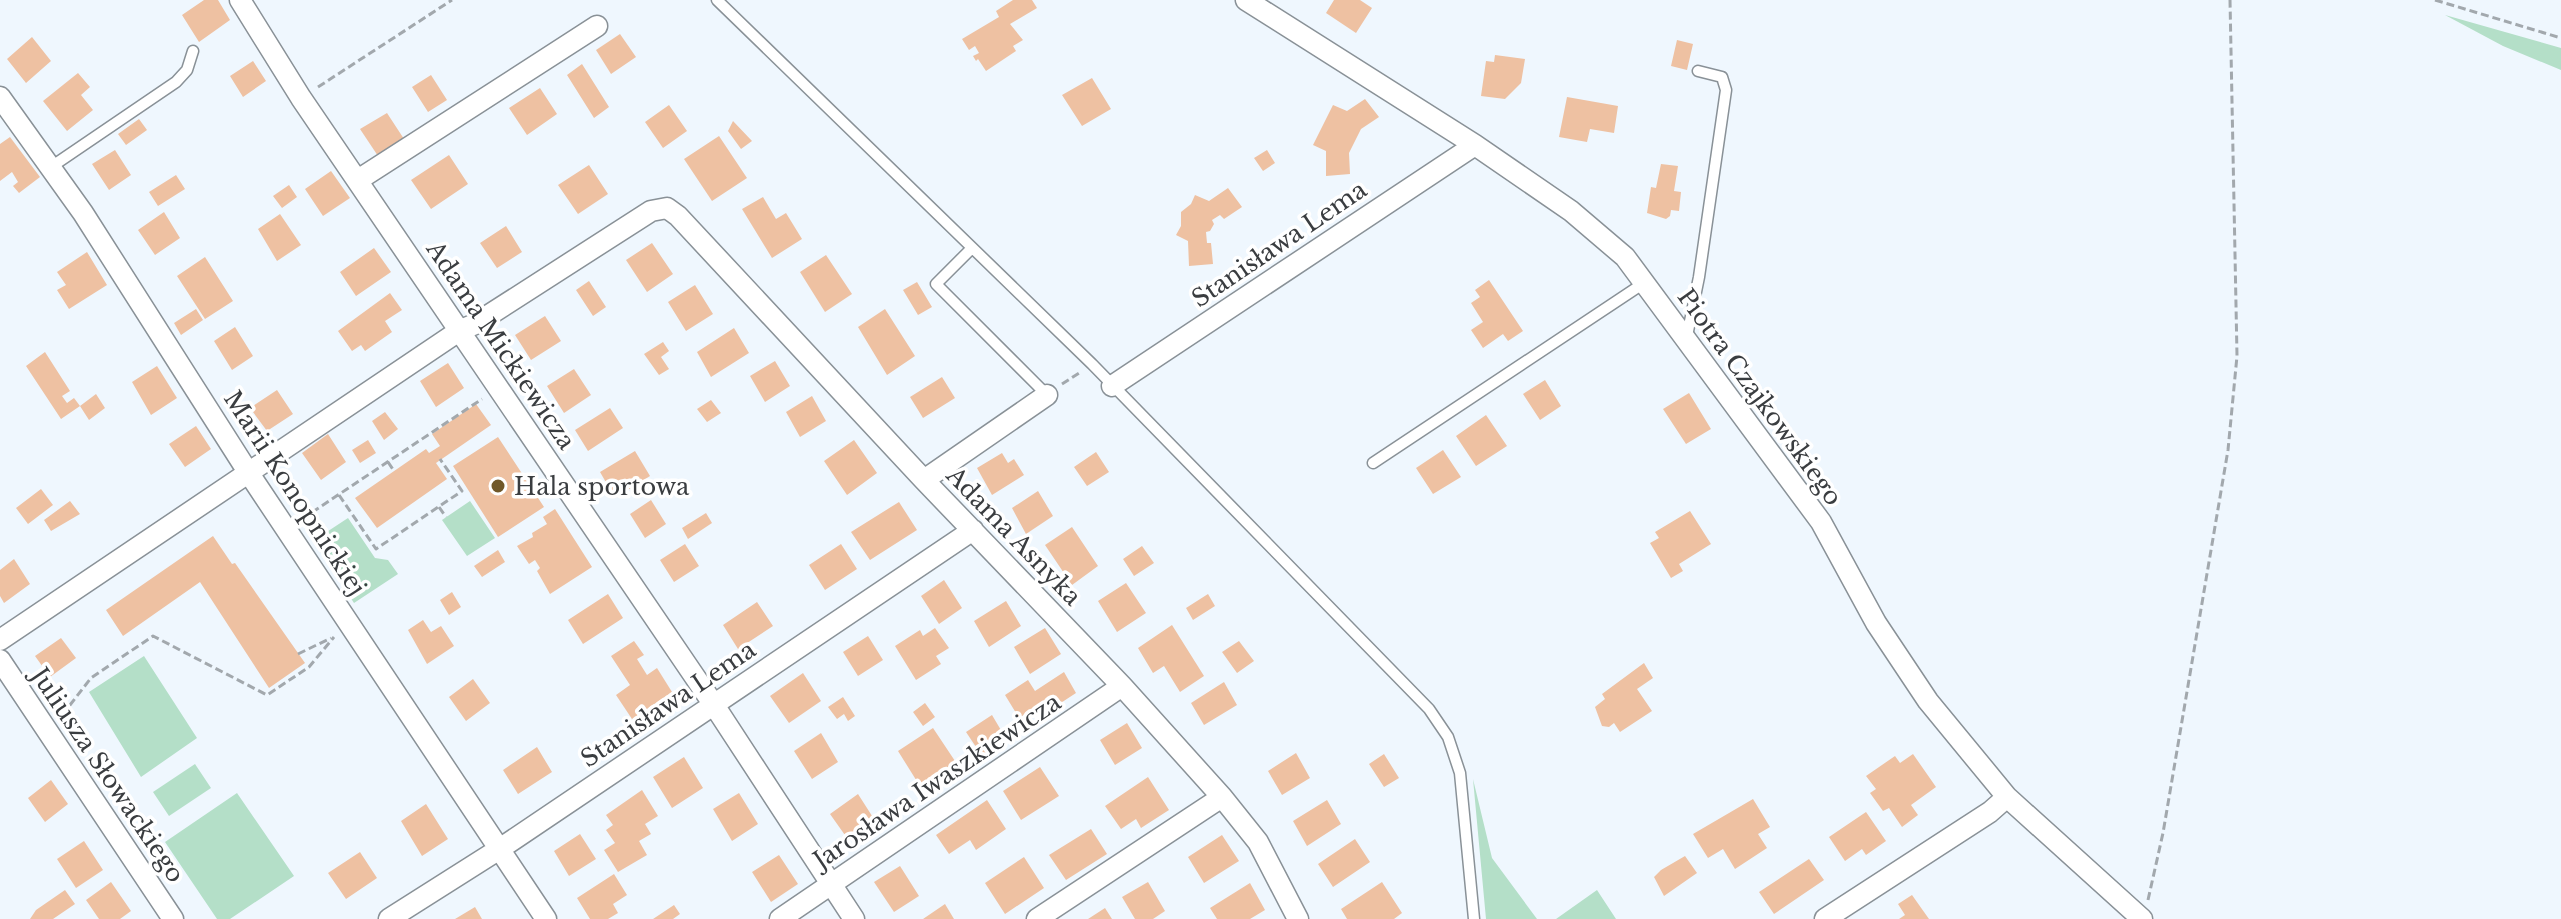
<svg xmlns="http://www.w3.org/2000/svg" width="2561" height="919" font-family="'Libre Baskerville',serif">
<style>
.green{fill:#b4dfc8}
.building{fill:#eec1a2}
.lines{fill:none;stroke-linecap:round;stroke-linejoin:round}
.lane-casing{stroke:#899197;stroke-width:13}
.street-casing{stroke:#899197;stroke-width:23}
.path{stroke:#a2a8ad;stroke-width:3;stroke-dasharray:8 4;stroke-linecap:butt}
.lane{stroke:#fff;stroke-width:10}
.street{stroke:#fff;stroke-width:20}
.poi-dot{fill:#705829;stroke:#fff;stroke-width:3}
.labels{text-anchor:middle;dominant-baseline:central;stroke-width:7;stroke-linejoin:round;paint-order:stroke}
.street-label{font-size:24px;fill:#3a3d40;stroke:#fff}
.poi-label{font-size:24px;fill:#3a3d40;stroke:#fff;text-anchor:start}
</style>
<rect width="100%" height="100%" fill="#eff7fe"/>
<path class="green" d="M2445,15L2561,48V70L2503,46Z
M470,501L495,538L467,556L442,520Z
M348,518L375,558L388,560L398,574L354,603L313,541Z
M144,656L197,738L141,777L89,692Z
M195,764L211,788L169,816L153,792Z
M1473,779L1492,858L1537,919H1486Z
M237,793L294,876L230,919H217L165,842Z
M1597,890L1616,919H1556Z"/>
<path class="building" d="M204,0H218L230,20L199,42L182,15Z
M1013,0H1032L1037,8L1010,24L1023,40L1013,46L1016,51L986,71L978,59L976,61L973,56L979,53L975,46L969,50L962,39L999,17L996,11Z
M1334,0H1360L1372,8L1356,33L1326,13Z
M620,34L636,57L611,74L596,50Z
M32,37L51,61L26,83L7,59Z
M1677,40L1693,44L1687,70L1671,66Z
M1495,55L1525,59L1521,83L1505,99L1481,96L1486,61L1494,62Z
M253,61L266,81L243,97L230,76Z
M582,64L609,107L594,118L567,75Z
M78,73L90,87L81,95L93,110L67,131L43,101Z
M431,75L447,100L428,112L412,87Z
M1092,78L1111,109L1082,126L1062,95Z
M540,88L557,114L527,135L509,108Z
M1567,97L1618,106L1614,133L1590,129L1587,142L1559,137Z
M1365,99L1379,117L1361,129L1349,153L1350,174L1326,176V151L1313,145L1333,105L1347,111Z
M669,105L687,131L663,148L645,122Z
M387,113L404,139L378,156L360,129Z
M139,119L147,130L126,145L118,134Z
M733,121L752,141L741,149L728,131Z
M719,136L747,178L712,201L684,159Z
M10,137L40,177L19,193L13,186L18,182L12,172L0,181V144Z
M115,150L131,175L109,190L92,164Z
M1267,150L1275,163L1263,171L1254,158Z
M449,155L468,184L431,209L411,180Z
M1661,164L1678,166L1674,191L1681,192L1679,211L1671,210L1670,216L1666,219L1647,213L1651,187L1656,188Z
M589,165L608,194L578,214L558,185Z
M331,171L350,198L323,216L305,189Z
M176,175L185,189L158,206L149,192Z
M289,185L297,197L282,208L273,196Z
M1228,188L1242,207L1224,219L1220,215L1212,220L1214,224L1210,231L1206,232L1207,243H1211L1213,264L1189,266L1188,241L1176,235L1181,226V212L1191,204L1195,195L1209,201Z
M763,197L776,219L786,213L802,239L772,258L742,209Z
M164,212L180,238L155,255L138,230Z
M280,214L301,245L277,261L258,229Z
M506,226L522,252L497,268L480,243Z
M652,243L673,274L647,292L626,260Z
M374,248L391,272L356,296L340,272Z
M87,252L107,285L69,309L57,290L66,285L57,272Z
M826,255L852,294L825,312L800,272Z
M205,257L233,301L205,319L177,276Z
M1489,280L1523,331L1508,341L1503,334L1483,348L1471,330L1483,322L1471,303L1480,297L1475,290Z
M589,281L606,307L593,316L576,290Z
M917,282L932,307L918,315L903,290Z
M695,285L713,314L686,331L668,302Z
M390,293L402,310L385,321L392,332L365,351L361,345L352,351L338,331Z
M196,309L203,320L181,335L174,323Z
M885,309L915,356L887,375L858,327Z
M545,316L561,341L531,360L515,335Z
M235,327L253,356L232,370L214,341Z
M734,328L749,353L711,377L697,352Z
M663,342L669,351L661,357L669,369L659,375L644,354Z
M45,352L70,391L62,396L67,403L74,398L80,406L61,419L26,366Z
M775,361L790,386L765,402L750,376Z
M448,363L464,388L436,407L420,381Z
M157,366L177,398L151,415L132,382Z
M574,369L591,395L564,413L547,386Z
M942,377L955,398L923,418L910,397Z
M1545,380L1561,406L1540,420L1523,394Z
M277,390L293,414L267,431L250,408Z
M1689,393L1711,429L1686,444L1663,409Z
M96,394L105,408L89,420L80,406Z
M812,396L826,421L800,437L786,412Z
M711,400L721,413L707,422L697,409Z
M476,404L491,425L436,463L447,479L377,528L355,498L426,449L429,453L440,446L432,434Z
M610,408L623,428L588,451L575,430Z
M385,412L398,429L384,440L372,421Z
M1486,415L1507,446L1476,466L1456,436Z
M196,426L211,449L185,467L169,444Z
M328,434L346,462L321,480L302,453Z
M498,437L544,507L498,537L453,466Z
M368,440L376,453L360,463L352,450Z
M854,440L877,473L847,495L824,461Z
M1443,450L1461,477L1433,494L1416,468Z
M635,451L650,476L615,498L600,472Z
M1096,452L1109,472L1087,486L1074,467Z
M1002,453L1008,463L1014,459L1024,475L992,495L977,468Z
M41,489L53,505L28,524L16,508Z
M1038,491L1053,516L1026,534L1012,508Z
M651,500L666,524L645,538L630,514Z
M70,501L80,514L51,531L44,520Z
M899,502L917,530L870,560L851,532Z
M555,509L592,567L550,594L537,571L540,568L535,560L529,564L517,546L533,537L532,533L547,524L543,517Z
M1690,511L1711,544L1679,564L1683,571L1671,578L1650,543L1659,538L1655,532Z
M706,513L712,523L688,539L682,528Z
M1072,527L1098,566L1072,585L1045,545Z
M213,536L232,564L235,563L305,663L269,688L200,582L123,636L106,610Z
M685,544L699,566L674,582L660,560Z
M841,544L857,569L825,590L809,565Z
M1142,546L1154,563L1134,576L1123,559Z
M498,550L505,562L482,577L474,566Z
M14,559L30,584L4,603L0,596V570Z
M944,580L962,608L939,624L921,596Z
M1126,583L1146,613L1117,632L1098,601Z
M452,592L461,607L449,615L440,600Z
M608,594L623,618L583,644L568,620Z
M1208,594L1215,606L1193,620L1186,608Z
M1006,601L1021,626L989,647L974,621Z
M757,602L773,626L738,649L723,625Z
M423,620L431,632L441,626L454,646L427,664L408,630Z
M1172,625L1204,676L1180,692L1164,666L1153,673L1138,648Z
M935,628L949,648L936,656L941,664L916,680L895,646L920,630L923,636Z
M1045,628L1061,654L1030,674L1014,647Z
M868,636L883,660L858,676L843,652Z
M61,638L76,658L50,677L35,656Z
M634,641L644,655L637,659L647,675L657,668L672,692L632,719L616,695L630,685L611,656Z
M1239,641L1254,661L1237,673L1222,652Z
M1644,663L1653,678L1637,689L1652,711L1620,732L1614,723L1609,727L1602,726L1595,707L1605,699L1602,694Z
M1064,672L1076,693L1047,712L1042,703L1019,718L1005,695L1028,680L1035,691Z
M803,673L821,701L789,723L770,696Z
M473,679L490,703L466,721L449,697Z
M1224,682L1237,705L1204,725L1191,703Z
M843,697L855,716L848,721L844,714L837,719L828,707Z
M925,703L935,717L923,726L913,712Z
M992,715L1008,742L984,759L966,732Z
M1127,723L1142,748L1115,765L1100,740Z
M933,728L959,767L923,791L898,751Z
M821,733L838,762L812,779L794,751Z
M537,747L552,772L518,794L503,770Z
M1296,753L1310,778L1282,795L1268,771Z
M1384,754L1399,778L1384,787L1369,764Z
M1913,754L1936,787L1911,805L1918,815L1902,827L1889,808L1883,811L1870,793L1876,789L1866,776L1895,756L1900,763Z
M684,757L703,788L672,808L653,777Z
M1040,767L1059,796L1021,820L1003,791Z
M1148,777L1169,810L1141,828L1136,819L1121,829L1105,806Z
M51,780L68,804L45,822L28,798Z
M642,790L658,816L645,824L651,834L639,841L647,855L618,872L604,850L615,843L606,830L613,825L606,815Z
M739,793L758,824L732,841L713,809Z
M858,794L874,819L847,838L830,814Z
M1753,799L1770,827L1758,834L1767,848L1735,869L1723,849L1708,858L1693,834Z
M987,800L1006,829L976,850L970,840L949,854L936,835Z
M1327,800L1341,824L1307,846L1293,821Z
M426,804L448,839L422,856L401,821Z
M1866,812L1886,841L1866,855L1862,849L1845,861L1829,837Z
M1091,829L1107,854L1066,880L1049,855Z
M580,834L596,859L569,876L554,851Z
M1222,835L1239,861L1204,883L1188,857Z
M1355,839L1370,862L1333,887L1318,864Z
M84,841L103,870L76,888L57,859Z
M360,852L377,878L346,899L328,873Z
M779,855L798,884L771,902L752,872Z
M1685,856L1697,873L1664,896L1654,877L1661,870Z
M1024,857L1044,888L1005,914L985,883Z
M1809,859L1824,880L1774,914L1759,892Z
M900,866L919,896L894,912L874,882Z
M614,874L627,895L613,904L618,913L608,919H590L577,898Z
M111,882L131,911L120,919H99L86,900Z
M1148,882L1165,911L1153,919H1135L1122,897Z
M1382,882L1402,913L1394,919H1347L1341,909Z
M1250,883L1265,910L1250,919H1217L1210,908Z
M65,890L75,904L53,919H30L36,910Z
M1912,895L1929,919H1899L1905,915L1898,904Z
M945,904L954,919H923Z
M674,905L680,914L673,919H653Z
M475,907L482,919H455Z
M1105,908L1112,919H1088Z"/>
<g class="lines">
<defs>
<path id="lane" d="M717,0L1092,364L1429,709L1448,737L1460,773L1474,919
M51,167L176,82L187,70L193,51
M972,248L936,284L1047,395
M1687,336L1699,277L1726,90L1722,77L1698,71
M1373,463L1644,283"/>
<path id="street" d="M240,0L301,98L714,705L854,919
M1246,0L1475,145L1571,211L1625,257L1821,522L1876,623L1928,701L2007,797L2142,919
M0,97L83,213L248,472L546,919
M358,180L597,26
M1112,386L1475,145
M924,480L1047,395
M0,640L459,331L475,324L651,211L667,208L678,216L924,480L1122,686L1222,797L1258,842L1298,919
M0,660L173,919
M389,919L501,848L973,530
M780,919L1122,686
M1037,919L1222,797
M1825,919L1990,812L2007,797"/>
</defs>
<use href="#lane" class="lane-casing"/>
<use href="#street" class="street-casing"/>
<path class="path" d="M2435,0L2561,38
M318,87L452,0
M1062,384L1079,373
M388,462L394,471
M339,495L376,549L462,491L440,459
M439,507L446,517
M302,519L482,399
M298,654L331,638
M59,711L70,705L91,678L153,636L267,695L309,667L334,637
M2148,900L2163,833L2228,450L2237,356L2230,0"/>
<use href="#lane" class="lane"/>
<use href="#street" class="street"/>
</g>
<circle class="poi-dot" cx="498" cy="486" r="8"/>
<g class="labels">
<g class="street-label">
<text transform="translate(1279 244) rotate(-34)">Stanisława Lema</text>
<text transform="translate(501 345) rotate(56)">Adama Mickiewicza</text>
<text transform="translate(1760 397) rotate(54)">Piotra Czajkowskiego</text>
<text transform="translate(295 493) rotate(57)">Marii Konopnickiej</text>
<text transform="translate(1014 536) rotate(46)">Adama Asnyka</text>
<text transform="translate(668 704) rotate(-34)">Stanisława Lema</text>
<text transform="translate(108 775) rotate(56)">Juliusza Słowackiego</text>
<text transform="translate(937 781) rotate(-34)">Jarosława Iwaszkiewicza</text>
</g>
<g class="poi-label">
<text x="514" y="486">Hala sportowa</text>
</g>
</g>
</svg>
